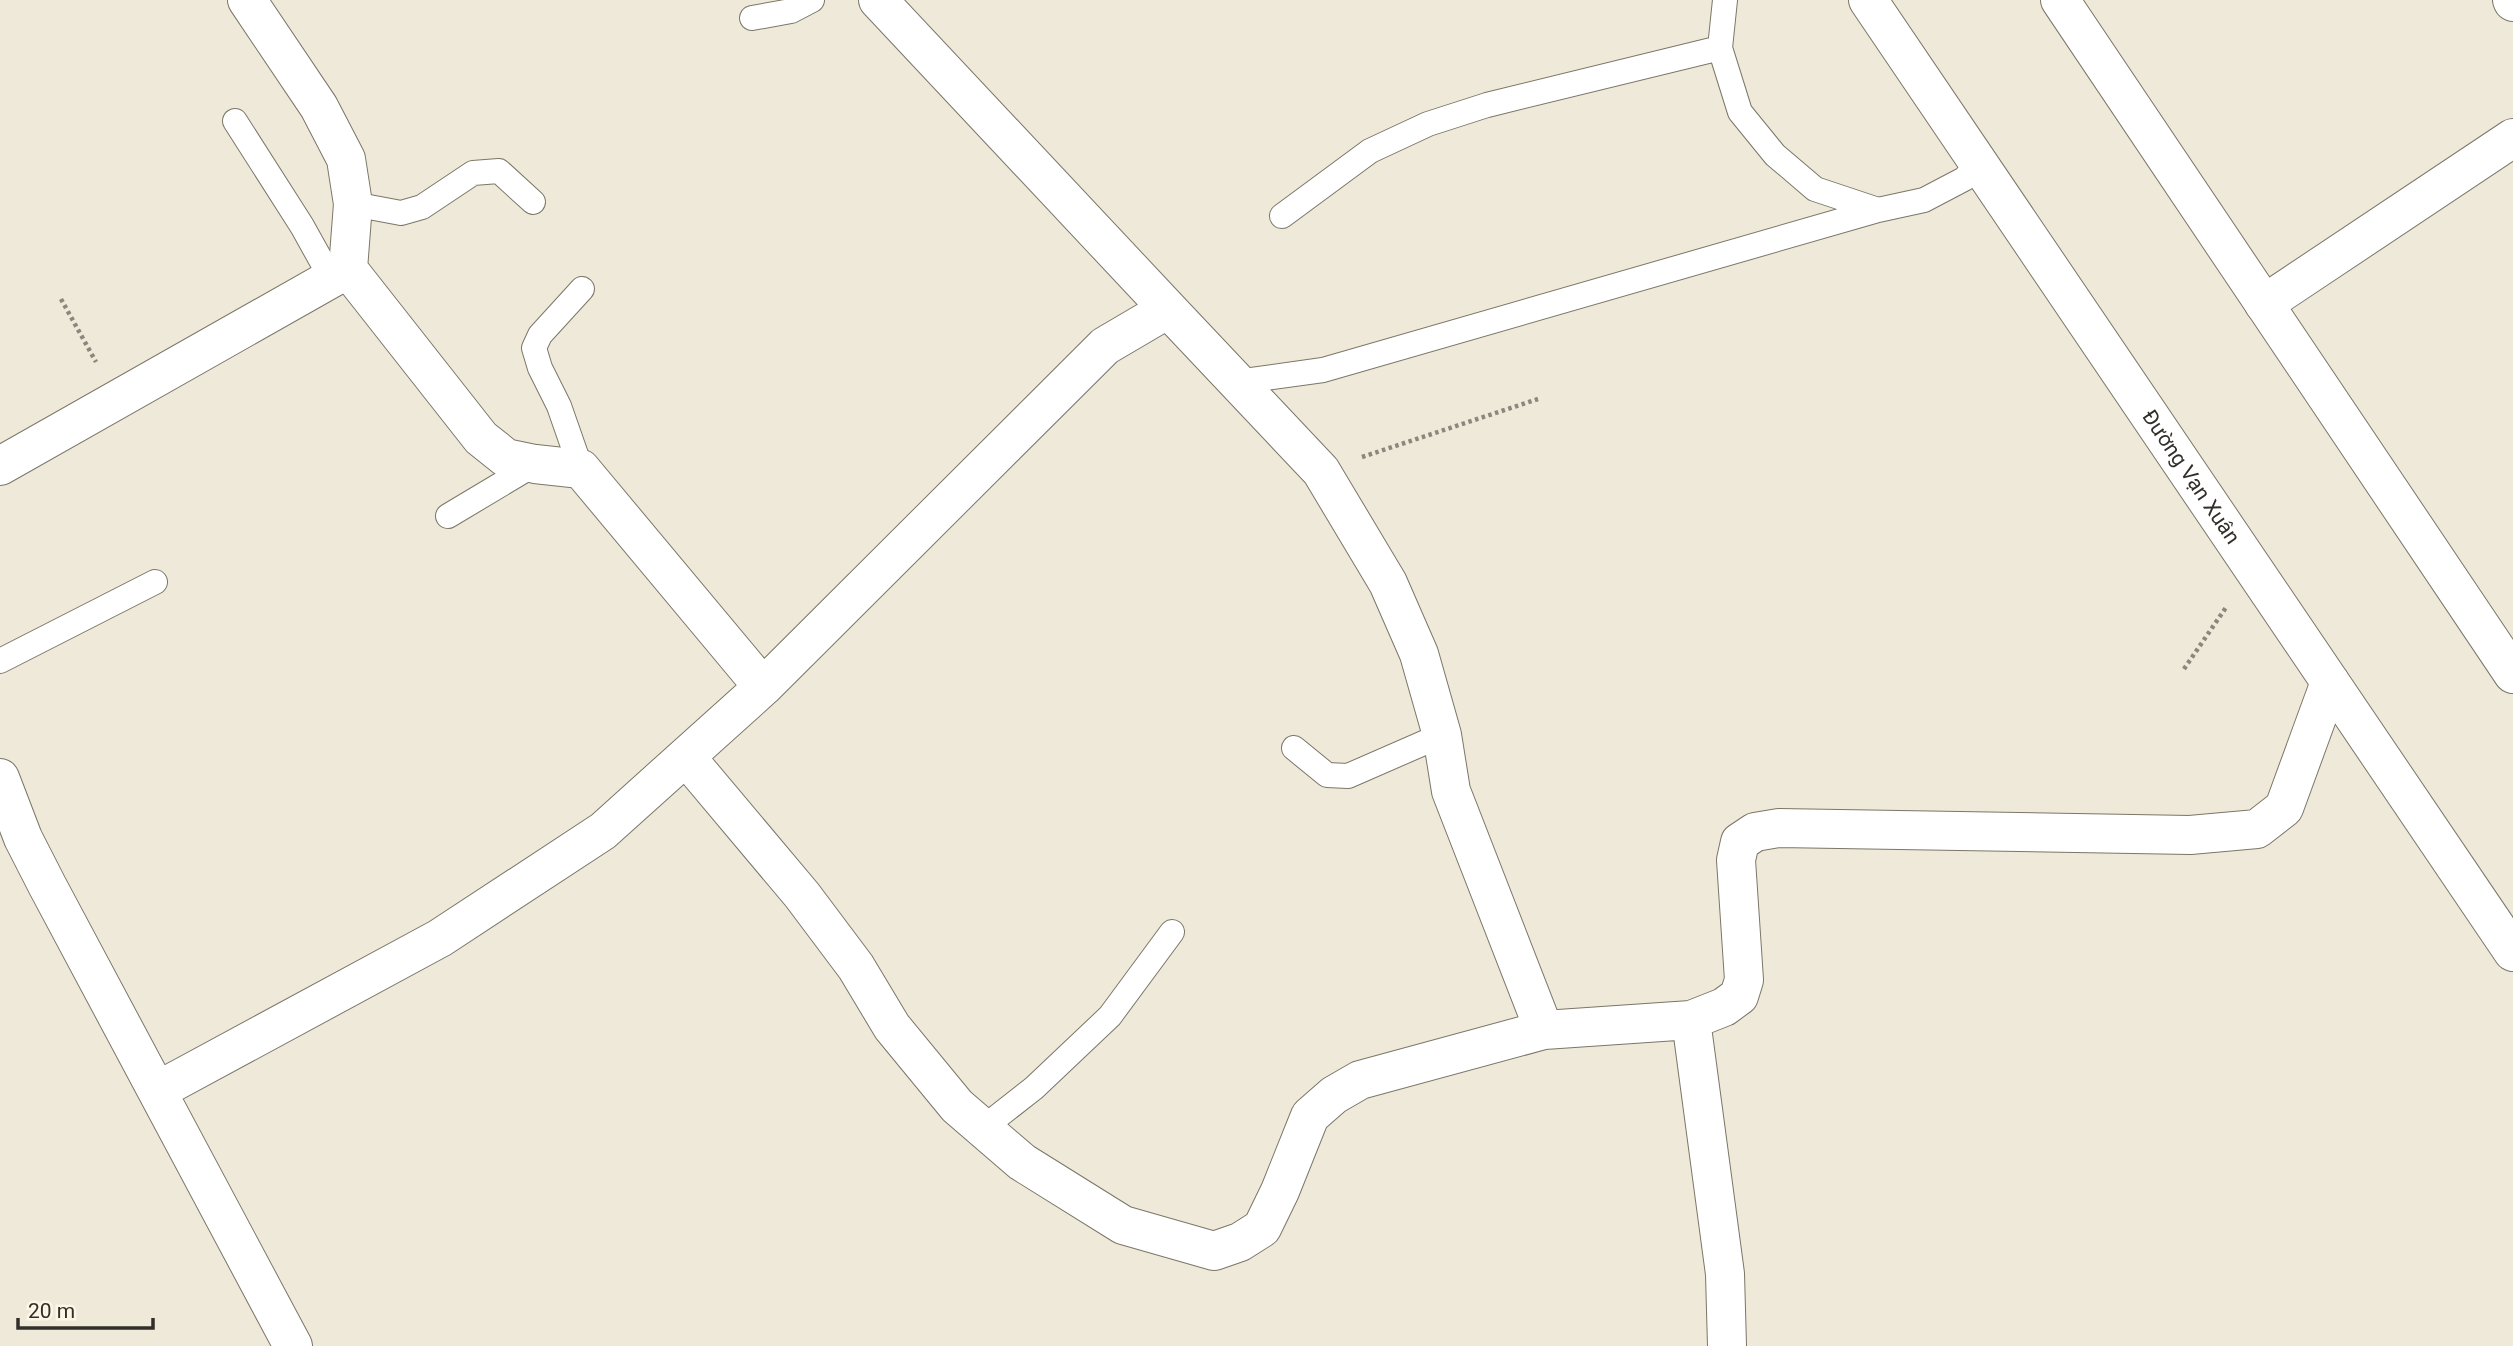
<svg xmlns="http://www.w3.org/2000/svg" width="2513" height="1346" font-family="Roboto,sans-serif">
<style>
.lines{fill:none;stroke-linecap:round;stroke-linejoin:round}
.service-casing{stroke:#7b7668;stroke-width:26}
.minor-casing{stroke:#7b7668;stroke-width:40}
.secondary-casing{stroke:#7b7668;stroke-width:40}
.path{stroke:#8b877d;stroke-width:4.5;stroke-dasharray:3.5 3.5;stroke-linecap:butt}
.service{stroke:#fff;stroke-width:24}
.minor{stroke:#fff;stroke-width:38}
.secondary{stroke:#fff;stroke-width:38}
.labels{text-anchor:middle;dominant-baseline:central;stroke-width:5;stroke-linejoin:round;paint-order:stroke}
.street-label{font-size:21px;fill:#322f2a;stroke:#fcf6e6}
</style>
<rect width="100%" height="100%" fill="#efe9d9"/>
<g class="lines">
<defs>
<path id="service" d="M1725,0L1720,48L1740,112L1775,155L1815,189L1878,210L1924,200L1964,179L1979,164
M752,18L791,11L812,0
M235,121L302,226L331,278
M353,204L401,213L422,207L473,173L499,171L533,202
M1282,216L1370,151L1428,124L1487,105L1720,48
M1237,382L1323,370L1878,210
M581,469L559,406L540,368L534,348L540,335L582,289
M448,516L535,464
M0,661L155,582
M1294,748L1327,775L1348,776L1442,735
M983,1128L1034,1088L1110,1016L1172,932"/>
<path id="minor" d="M247,0L319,107L346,159L353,204L348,269L481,438L506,458L535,464L581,469L763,687
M878,0L1168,309
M2512,0L2513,2
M2264,304L2513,138
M0,466L348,269
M686,757L802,895L856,967L892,1027L957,1106L1022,1162L1123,1225L1214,1251L1240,1242L1262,1228L1280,1191L1310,1116L1334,1095L1360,1080L1544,1030
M0,778L23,838L47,885L293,1346
M1691,1020L1724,1007L1739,996L1744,980L1736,860L1740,842L1755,832L1779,828L2190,835L2257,829L2284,808L2330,682
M157,1091L440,938L603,831L763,687L1105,346L1168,309L1321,471L1388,583L1419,654L1442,735L1451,791L1544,1030L1691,1020L1725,1274L1727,1346"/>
<g id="secondary">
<path id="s1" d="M1868,0L2513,952"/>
<path d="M2060,0L2513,674"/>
</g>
</defs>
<use href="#service" class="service-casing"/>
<use href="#minor" class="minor-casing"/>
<use href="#secondary" class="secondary-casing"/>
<path class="path" d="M61,299L96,362
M1362,457L1538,399
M2184,669L2227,606"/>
<use href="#service" class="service"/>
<use href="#minor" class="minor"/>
<use href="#secondary" class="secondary"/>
</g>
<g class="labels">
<g class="street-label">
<text stroke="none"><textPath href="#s1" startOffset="576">Đường Vạn Xuân</textPath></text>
</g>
</g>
<path d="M18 1318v10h135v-10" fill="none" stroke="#322f2a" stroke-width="3.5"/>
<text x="28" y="1318" font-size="21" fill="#322f2a" stroke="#fcf6e6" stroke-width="5" paint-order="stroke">20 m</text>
</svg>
